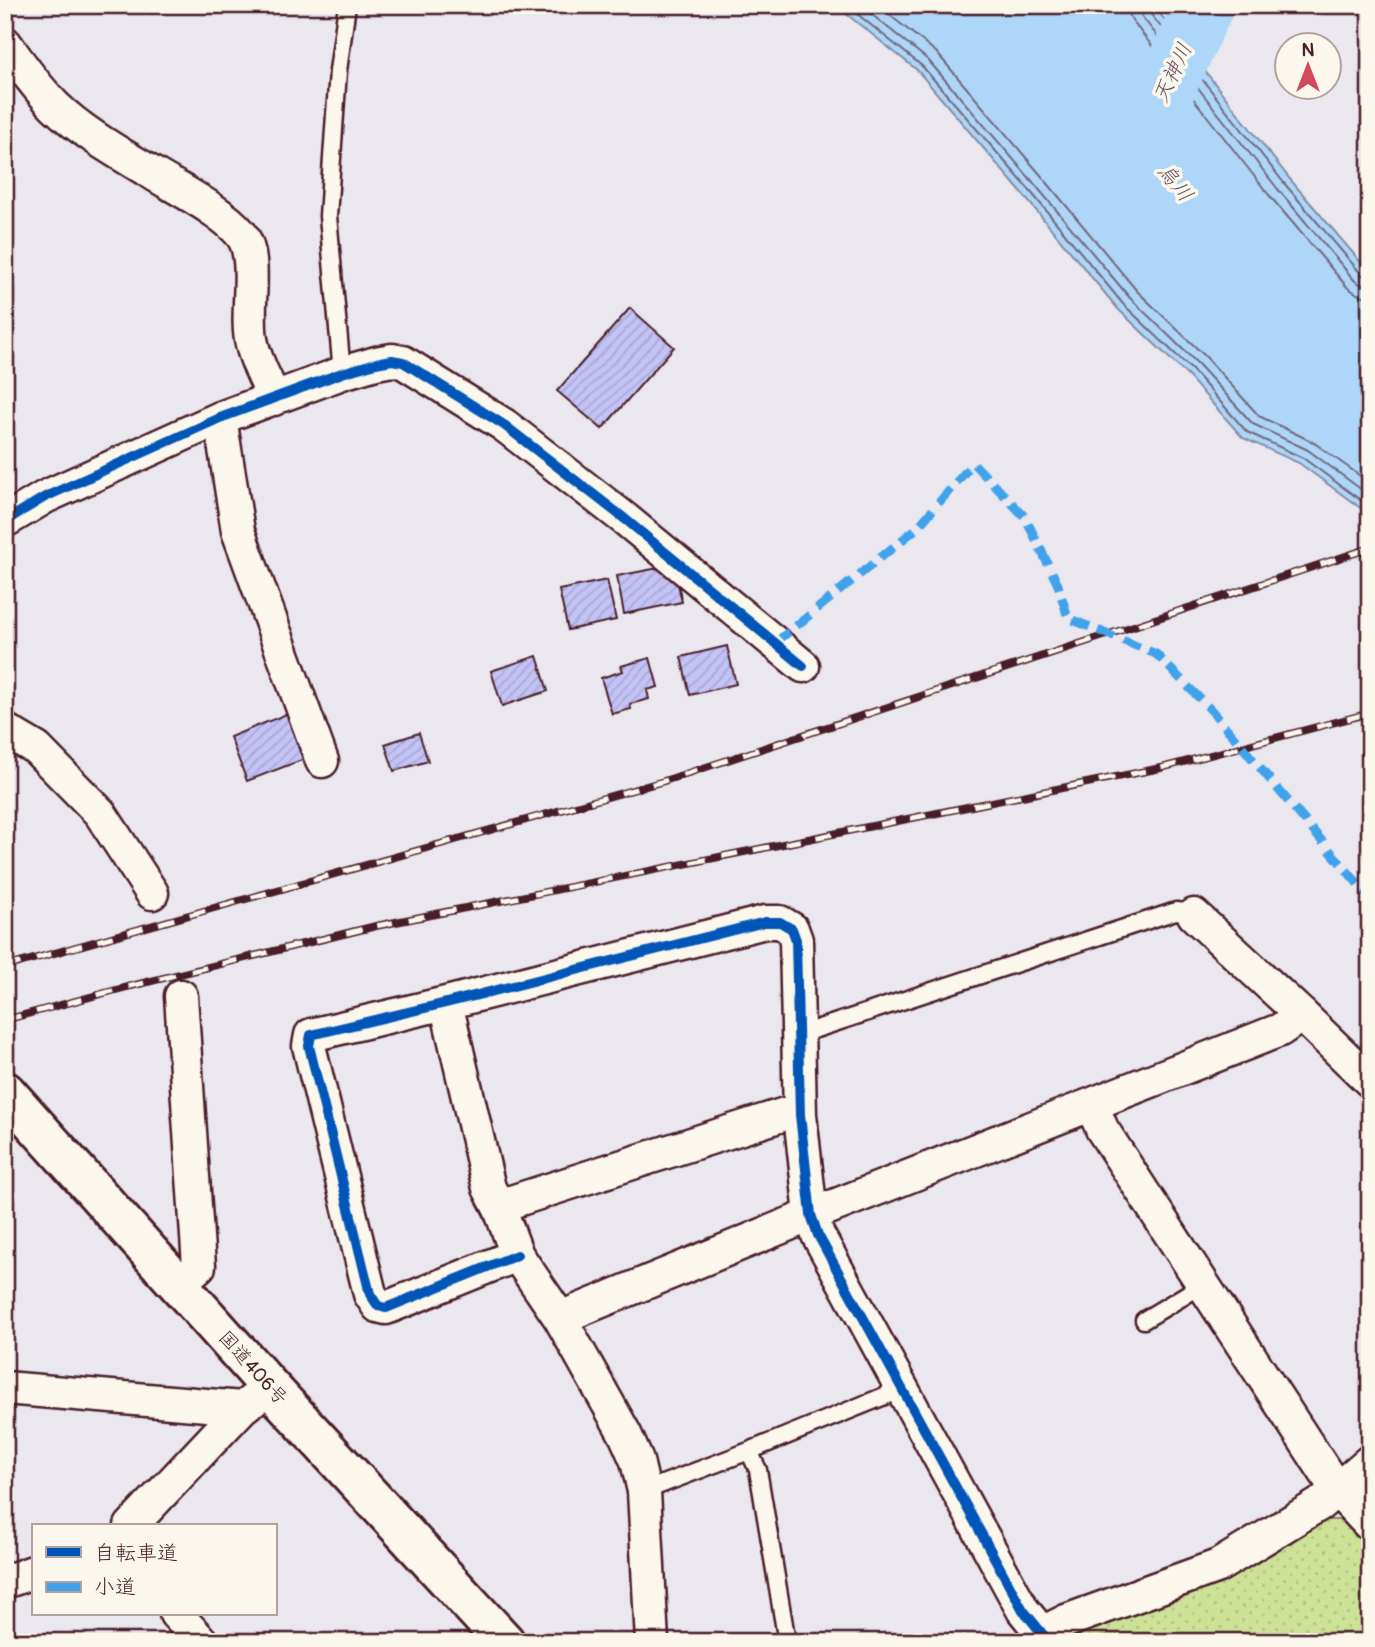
<svg xmlns="http://www.w3.org/2000/svg" width="1375" height="1647" font-family="Pangolin,'Klee One',sans-serif">
<style>
.park{fill:url(#park-dots);stroke:#8c8061;stroke-width:2}
.water{fill:#add6f8;stroke:#858da6;stroke-width:2}
.lines{fill:none;stroke-linecap:round;stroke-linejoin:round}
.shore{stroke:#72687d;stroke-width:2}
.river{stroke:#add6f8;stroke-width:60}
.building{fill:url(#building-hatch);stroke:#4a1f2b;stroke-width:2}
.lane-casing{stroke:#4a1f2b;stroke-width:21}
.street-casing{stroke:#4a1f2b;stroke-width:37}
.highway-casing{stroke:#4a1f2b;stroke-width:44}
.lane{stroke:#fbf7ec;stroke-width:16}
.street{stroke:#fbf7ec;stroke-width:32}
.highway{stroke:#fbf7ec;stroke-width:38}
.rail-casing{stroke:#4a1f2b;stroke-width:8}
.rail{stroke:#fbf7ec;stroke-width:5;stroke-dasharray:16;stroke-linecap:butt}
.quiet{stroke:#40a2eb;stroke-width:9;stroke-dasharray:18 9;stroke-linecap:butt}
.cycleway-casing{stroke:#fbf7ec;stroke-width:15}
.cycleway{stroke:#0057b8;stroke-width:10}
.labels{text-anchor:middle;dominant-baseline:central;stroke-width:7;stroke-linejoin:round;paint-order:stroke}
.street-label{font-size:19px;fill:#4a1f2b;stroke:#fbf7ec}
.water-label{font-size:21px;font-style:italic;fill:#634d5e;stroke:#fbf7ec}
</style>
<defs>
<pattern id="park-dots" width="8" height="8" patternUnits="userSpaceOnUse" patternTransform="scale(1.75)"><rect width="8" height="8" fill="#cde297"/><path d="M2 2h.1M6 6h.1" fill="none" stroke="#b2c182" stroke-width="1.8" stroke-linecap="round"/></pattern>
<pattern id="building-hatch" width="6" height="6" patternUnits="userSpaceOnUse" patternTransform="scale(1.75)"><rect width="6" height="6" fill="#c3c3f6"/><path d="M-1 1l2-2M0 6l6-6M5 7l2-2" fill="none" stroke="#a9a7d3"/></pattern>
</defs>
<rect width="100%" height="100%" fill="#eae7ef"/>
<filter id="ink" filterUnits="userSpaceOnUse"><feTurbulence type="fractalNoise" baseFrequency=".0143" numOctaves="2"/><feDisplacementMap in="SourceGraphic" scale="14" xChannelSelector="R" yChannelSelector="G"/><feConvolveMatrix kernelMatrix="1 2 1 2 8 2 1 2 1" color-interpolation-filters="sRGB"/></filter>
<g filter="url(#ink)">
<path class="park" d="M1320,1520H1341L1370,1550V1642H1076L1082,1631L1239,1572Z"/>
<path class="water" d="M835,5H1153L1289,178L1370,273V515L1299,463L1243,438L1188,376L1118,309L1020,191L917,70Z"/>
<g class="lines">
<path class="shore" d="M846,5L922,66L1026,186L1123,304L1193,371L1247,432L1303,458L1370,507
M860,5L928,60L1032,181L1130,298L1199,365L1253,424L1308,450L1370,496
M877,5L936,52L1040,174L1137,291L1206,357L1259,416L1313,442L1370,483
M1128,5L1130,16L1134,23L1269,195L1348,288L1359,295L1370,297
M1139,5L1140,13L1143,18L1277,188L1355,281L1362,285L1370,286
M1148,5L1149,12L1284,183L1362,275L1370,277"/>
<path class="river" d="M1151,120L1204,5"/>
</g>
<path class="building" d="M630,308L674,347L602,429L557,391Z
M674,565L682,602L624,614L617,576Z
M607,580L616,620L568,630L559,590Z
M727,646L736,684L690,695L681,657Z
M537,656L548,691L502,706L491,671Z
M650,658L658,687L647,690L649,699L630,704L631,709L612,714L601,678L623,671L621,666Z
M289,713L307,758L247,781L230,737Z
M419,733L428,761L394,771L385,744Z"/>
<g class="lines">
<defs>
<path id="lane" d="M342,373L328,216L338,71L347,5
M797,1032L810,1031L1176,911L1186,912L1194,915
M1144,1320L1202,1285
M749,1451L758,1470L787,1642
M644,1491L749,1451L902,1389"/>
<path id="street" d="M5,43C21,65 36,87 55,106C83,133 119,153 152,173C178,189 222,211 241,234C260,258 244,314 252,344C256,363 267,381 274,399
M220,418L238,531L322,761
M5,521L45,497L220,418L342,373L376,363L392,360L403,362L504,425L625,519L803,666
M5,730L37,749L100,813L152,893
M1194,915L1302,1015L1370,1081
M446,1003L489,1188L500,1209L517,1255L560,1318L625,1434L637,1461L644,1491L652,1642
M1092,1105L1102,1129L1337,1490L1370,1525
M500,1209L511,1202L785,1114L800,1115
M517,1255L386,1308L378,1306L370,1294L309,1046L311,1035L446,1003L765,922H780L792,929L796,940L800,1115L811,1215L818,1235L1023,1610L1049,1642
M178,1285L199,1266L181,996
M560,1318L811,1215L1280,1030L1302,1015
M5,1388L242,1408
M131,1526L242,1408L254,1399
M5,1582L33,1572
M176,1614L202,1642
M1042,1633L1066,1621L1218,1566L1320,1504L1370,1461"/>
<path id="highway" d="M5,1091L269,1386L505,1642"/>
</defs>
<use href="#lane" class="lane-casing"/>
<use href="#street" class="street-casing"/>
<use href="#highway" class="highway-casing"/>
<use href="#lane" class="lane"/>
<use href="#street" class="street"/>
<use href="#highway" class="highway"/>
<defs>
<path id="rail" d="M5,967L664,781L1370,548
M5,1020L127,987L376,926L1161,768L1370,713"/>
</defs>
<use href="#rail" class="rail-casing"/>
<use href="#rail" class="rail"/>
<path class="quiet" d="M775,643L917,528L973,463L1025,517L1058,585L1068,618L1156,654L1212,711L1370,898"/>
<defs>
<path id="cycleway" d="M5,521L45,497L220,418L342,373L376,363L392,360L403,362L504,425L625,519L803,666
M517,1255L386,1308L378,1306L370,1294L309,1046L311,1035L446,1003L765,922H780L792,929L796,940L800,1115L811,1215L818,1235L1023,1610L1049,1642"/>
</defs>
<use href="#cycleway" class="cycleway-casing"/>
<use href="#cycleway" class="cycleway"/>
</g>
</g>
<g class="labels">
<g class="street-label">
<text transform="translate(253 1368) rotate(48)">国道406号</text>
</g>
<g class="water-label">
<text transform="translate(1173 73) rotate(-65)">天神川</text>
<text transform="translate(1175 183) rotate(51)">烏川</text>
</g>
</g>
<rect width="1375" height="1647" fill="none" stroke="#fbf7ec" stroke-width="28"/>
<rect x="14" y="14" width="1347" height="1619" fill="none" stroke="#4a1f2b" stroke-width="2.5" filter="url(#ink)"/>
<rect x="32" y="1524" width="245" height="91" fill="#fbf7ec" stroke="#b4a19f" stroke-width="2"/>
<rect x="46" y="1547" width="35" height="10" fill="#0057b8" stroke="#b4a19f" stroke-width="2"/>
<text x="94" y="1560" font-size="21" fill="#4a1f2b">自転車道</text>
<rect x="46" y="1582" width="35" height="10" fill="#40a2eb" stroke="#b4a19f" stroke-width="2"/>
<text x="94" y="1594" font-size="21" fill="#4a1f2b">小道</text>
<g transform="translate(1308 66)"><circle r="33" fill="#fbf7ec" stroke="#b4a19f" stroke-width="2"/>
<path d="M0-5L12 26L0 18L-12 26Z" fill="#d1495b"/>
<text y="-10" font-size="19" font-weight="bold" text-anchor="middle" fill="#4a1f2b">N</text>
</g>
</svg>
